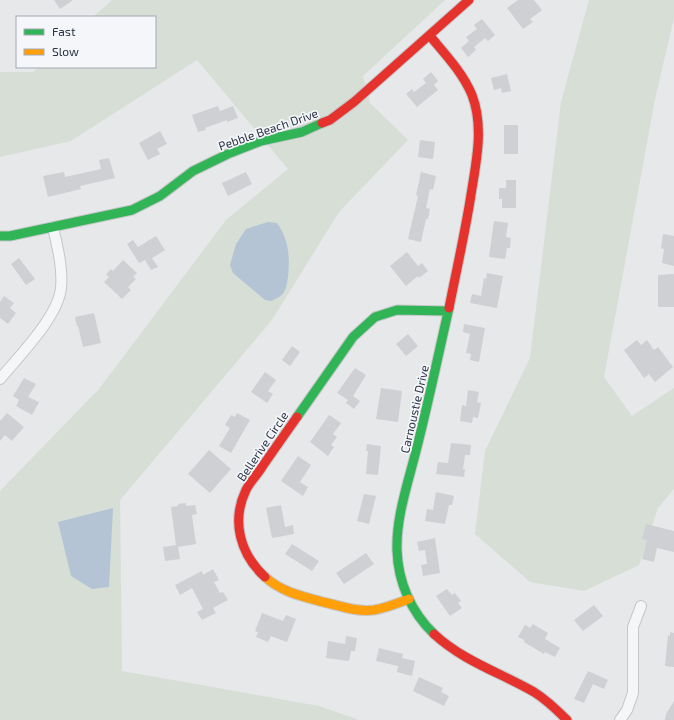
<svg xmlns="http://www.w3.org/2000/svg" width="674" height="720" font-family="'Exo 2',sans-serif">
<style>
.green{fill:#d6ded6}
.water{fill:#b4c4d5}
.building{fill:#ced0d3}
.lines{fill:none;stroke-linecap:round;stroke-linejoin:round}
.street-casing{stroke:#c4c6c8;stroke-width:12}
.fast-casing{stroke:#c4c6c8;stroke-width:11}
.slow-casing{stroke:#c4c6c8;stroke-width:11}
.jam-casing{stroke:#c4c6c8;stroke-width:11}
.street{stroke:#f5f6f7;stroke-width:10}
.fast{stroke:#30b455;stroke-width:9}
.slow{stroke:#ff9f0a;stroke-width:9}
.jam{stroke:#e5322d;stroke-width:9}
.labels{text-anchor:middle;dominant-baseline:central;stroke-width:3.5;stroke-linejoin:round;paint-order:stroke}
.street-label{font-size:12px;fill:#2b3445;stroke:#f4f6f9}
</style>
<rect width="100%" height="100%" fill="#e6e8ea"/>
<path class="green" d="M112,0H445L363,76L370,103L408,140L339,212L272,320L120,500L122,671L319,706L359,720H0V491L99,389L226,220L288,169L197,60L71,141L0,157V72H33L39,67H155V17H93Z
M589,0H674V18L655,99L604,377L632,416L674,388V489L658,508L639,565L584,591L530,582L475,534L485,451L530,358L561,102Z"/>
<path class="water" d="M268,222L277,223C289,239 290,258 288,277C287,281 287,286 285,290C283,296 276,299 271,301L265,300L233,273L230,265L236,244L246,229Z
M113,508L109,587L92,589L71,576L58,522Z"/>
<path class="building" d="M54,0H73L60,9Z
M518,0H534L542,10L530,19L533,22L523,29L507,8Z
M482,19L495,35L488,41L485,38L474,47L476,50L468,57L461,48L469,41L466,37L477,29L474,25Z
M431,72L438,81L434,85L438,90L417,107L406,94L412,89L414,92L426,83L423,79Z
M507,74L511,91L502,93L501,88L494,90L491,78Z
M218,106L220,111L233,106L238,118L227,122V120L205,128L206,130L198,132L192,115Z
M504,125H518V154H504Z
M160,131L167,144L157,149L160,154L148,160L139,143Z
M420,140L435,142L433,159L418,157Z
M109,158L115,178L80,186L81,189L48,197L43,176L64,172L65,177L101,169L99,160Z
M246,172L252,184L228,196L222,183Z
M421,172L436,176L433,190L430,189L426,208L430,209L428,219H426L421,242L408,239L418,196L416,195Z
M506,180H516V208H502V199H499V188H506Z
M494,221L508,223L506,237L511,238L510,248H507L505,259L489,257Z
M663,234L674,236V266L662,263L664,249L661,248Z
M156,236L165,250L152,258L158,267L151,270L145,260L139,263L127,244L133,240L138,247Z
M407,252L418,266L422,263L428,271L419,278L418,276L406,286L390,266Z
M19,258L35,279L26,285L11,264Z
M123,260L137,273L133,277L136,279L128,287L131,290L122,299L104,282L109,277L106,274L111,269L113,271Z
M487,273L503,276L497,308L470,303L472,294L481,296L484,278L486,279Z
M674,274V307H658V275Z
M4,296L14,303L10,308L16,313L8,324L0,318V302Z
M94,313L101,343L83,347L78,326H77L75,317Z
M464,324L485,328L479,362L470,360L471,354L466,353L470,334L463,332Z
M408,334L418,346L406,356L396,344Z
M637,340L641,345L647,340L654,350L658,347L673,367L655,382L649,374L644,378L624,350Z
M292,346L300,352L290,366L282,360Z
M355,368L366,375L353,396L360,401L354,409L346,403L348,400L337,393Z
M265,372L276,380L268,391L273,394L267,403L251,392Z
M24,378L36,384L28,397L39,402L32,415L16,406L19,400L13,396Z
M381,388L402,391L398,422L376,419Z
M468,390L479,392L477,402L481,403L478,418L473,417L472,423L460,421L462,405L466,406Z
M7,413L24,427L12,441L5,435L0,441V421Z
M237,413L250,420L231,453L219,446L230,428L225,425L231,415L235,417Z
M329,415L341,423L333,434L337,437L331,445L334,447L328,456L310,442Z
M451,443L471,445L470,455H465L463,469H465L464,477L436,474L438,462L448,463Z
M367,444L381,446L378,475L366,474L368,451H366Z
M209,450L231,469L210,493L188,474Z
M298,456L311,465L300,482L308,487L303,496L281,481Z
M436,492L454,496L452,505H449L445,524L425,521L427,509L433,510Z
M364,494L376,496L369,524L357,521Z
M186,503V506L195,505L197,514L192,515L196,544L178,547L180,559L165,561L163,547L176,545L171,507L178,506V504Z
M281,505L285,527L293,525L294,534L272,538L266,508Z
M646,524L674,531V552L657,548L654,562L642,559L647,540L642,539Z
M435,538L440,573L423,576L421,565L427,564L425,550L419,551L417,542Z
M292,544L319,561L312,571L285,554Z
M366,553L374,564L344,584L336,573Z
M213,569L219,580L214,582L220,593L223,592L228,600L213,608L216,613L202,620L197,612L203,609L192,588L180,595L175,585L202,571L203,575Z
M447,589L452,595L455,593L461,601L458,603L462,608L450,616L436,596Z
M594,605L603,616L583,631L574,620Z
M262,613L283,621L286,615L296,619L287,642L271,636L268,642L256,637L258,632L255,631Z
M533,624L548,633L545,639L560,648L555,657L545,652L544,654L524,642V640L518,637L525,625L530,628Z
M670,632L674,633V667L665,666L668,635L670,636Z
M346,636L357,638L355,651H351L349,661L326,658L328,641L345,644Z
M379,648L403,654L402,658L415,661L412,676L397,672L398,666L376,661Z
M588,671L608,680L604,689L593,684L584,703L574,699Z
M419,677L443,688L441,692L449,696L444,706L413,691Z
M674,701V720H665L666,714Z"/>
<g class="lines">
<defs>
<path id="street" d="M0,379C19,356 58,317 61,288C63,267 57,246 53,227
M620,720L627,710L633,693V627L641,606"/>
<path id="fast" d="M0,236H10L132,210L160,196L193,171L230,153L261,141L302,132L322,123
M297,417L353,337L375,317L397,310L448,311
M434,634C411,612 398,582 397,550C396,517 408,483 416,451C428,404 438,356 449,308"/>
<path id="slow" d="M265,577C282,592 301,596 323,602C340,606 356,612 374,610C386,608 398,603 409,599"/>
<path id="jam" d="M430,36C445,54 463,73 472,95C485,129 475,167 470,201C464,237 456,273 449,308
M322,123L330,120L354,102L469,0
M265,577C240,554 231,521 246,490C250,482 257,475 262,467C273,451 285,434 297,417
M434,634C463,661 501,673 534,692C547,700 557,710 567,720"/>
</defs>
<use href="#street" class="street-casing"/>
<use href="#fast" class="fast-casing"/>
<use href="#slow" class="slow-casing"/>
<use href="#jam" class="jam-casing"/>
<use href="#street" class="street"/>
<use href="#fast" class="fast"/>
<use href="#slow" class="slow"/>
<use href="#jam" class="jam"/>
</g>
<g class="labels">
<g class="street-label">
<text transform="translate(268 129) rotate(-19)">Pebble Beach Drive</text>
<text transform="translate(414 409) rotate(-77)">Carnoustie Drive</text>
<text transform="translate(262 446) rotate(-56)">Bellerive Circle</text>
</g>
</g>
<rect x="16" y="16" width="140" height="52" fill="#f4f6f9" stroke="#a4a8b1"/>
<rect x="24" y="29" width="20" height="6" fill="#30b455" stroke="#a4a8b1"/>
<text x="52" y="36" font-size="12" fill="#2b3445">Fast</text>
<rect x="24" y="49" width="20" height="6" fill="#ff9f0a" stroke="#a4a8b1"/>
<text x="52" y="56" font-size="12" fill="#2b3445">Slow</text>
</svg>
